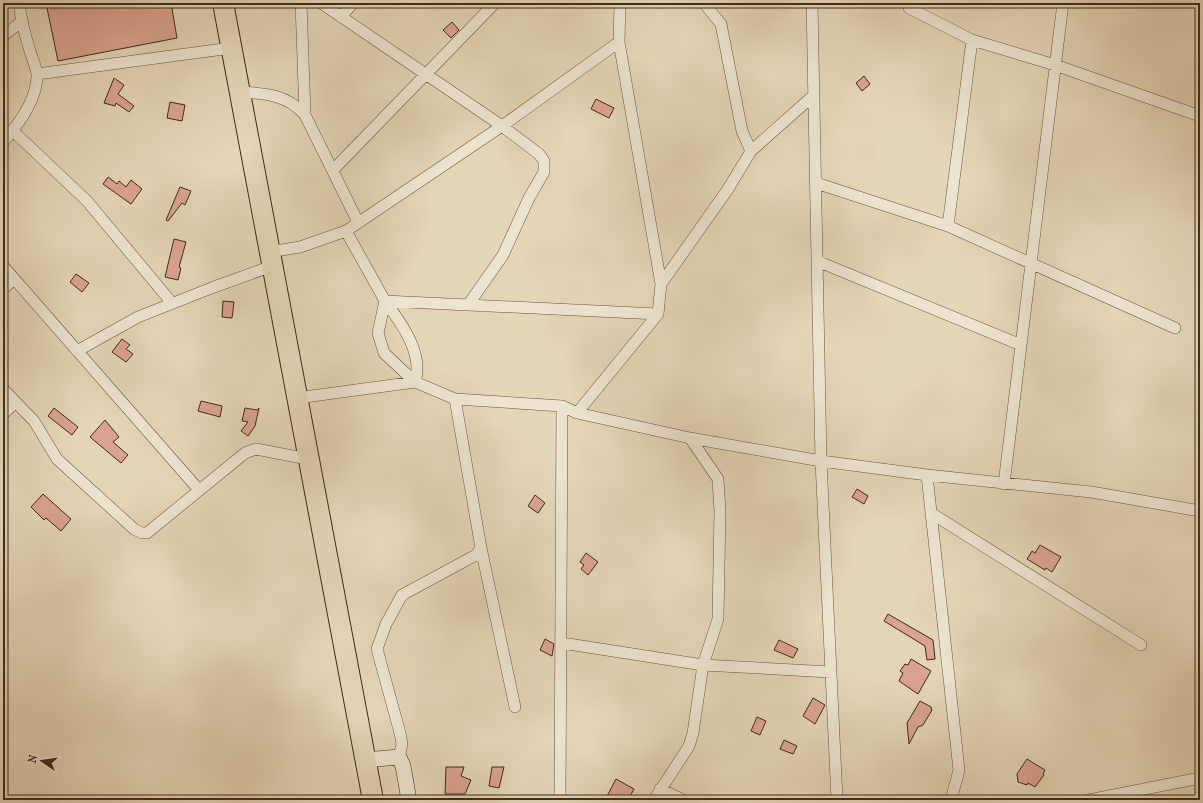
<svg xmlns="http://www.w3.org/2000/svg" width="1203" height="803" font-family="'IM FELL French Canon',serif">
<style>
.building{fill:#dba38f;stroke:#3f2c18}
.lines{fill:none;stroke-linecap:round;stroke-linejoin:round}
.street-casing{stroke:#685640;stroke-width:12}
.secondary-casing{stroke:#3f2c18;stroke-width:16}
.highway-casing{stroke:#3f2c18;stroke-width:22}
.street{stroke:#ede4d0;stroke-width:11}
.secondary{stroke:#ede4d0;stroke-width:15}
.highway{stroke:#e4d5b6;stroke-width:20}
</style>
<rect width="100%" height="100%" fill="#e4d5b6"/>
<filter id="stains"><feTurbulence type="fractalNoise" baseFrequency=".005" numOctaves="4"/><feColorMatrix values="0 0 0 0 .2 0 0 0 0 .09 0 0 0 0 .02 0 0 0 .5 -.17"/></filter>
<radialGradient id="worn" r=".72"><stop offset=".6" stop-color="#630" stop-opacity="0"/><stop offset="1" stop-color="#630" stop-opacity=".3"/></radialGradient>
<path class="building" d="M46,3H171L177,38L58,61Z
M452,22L459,30L451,38L443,30Z
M864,76L870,84L862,91L856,83Z
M114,78L124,85L118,94L134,106L129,112L116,103L115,106L104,103Z
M596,99L614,108L609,118L591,109Z
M170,102L185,105L182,121L167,118Z
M108,177L117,184L119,181L126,187L131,180L142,189L131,204L103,184Z
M180,187L191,191L185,205L182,203L168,221L166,220Z
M174,239L186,242L179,267L181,268L178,280L165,277Z
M76,274L89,283L82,292L70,282Z
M223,301L234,302L232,318L222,317Z
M122,339L130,345L126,349L133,354L126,362L112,352Z
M201,401L222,406L220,417L198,411Z
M54,408L78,427L72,435L48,416Z
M245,408L257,410L259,408L255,426L248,436L241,431L248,422L242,421Z
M105,420L119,437L113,442L128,455L121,463L90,437Z
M857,489L868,496L864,504L852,497Z
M43,494L71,519L61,531L46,518L44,520L31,507Z
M535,495L545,503L538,513L528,506Z
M1040,545L1061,557L1052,572L1046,568L1045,570L1027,559L1032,551L1035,553Z
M586,553L598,562L588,575L581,569L584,565L580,562Z
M888,614L933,640L935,659L927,660L925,646L884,621Z
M545,639L554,644L552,656L540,650Z
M779,640L798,649L793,658L774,650Z
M911,659L931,671L918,694L899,681L903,673L900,671L905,664L908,665Z
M813,698L825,705L815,724L803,716Z
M920,701L931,707L932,710L923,725L918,727L909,744L907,723Z
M757,717L766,721L760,735L751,731Z
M784,740L797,746L793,754L780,749Z
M1027,759L1045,770L1043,774L1044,775L1035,787L1028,783L1027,785L1018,782L1017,774Z
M446,767H464L461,776L471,780L465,794H445Z
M492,767H504L499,788L489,786Z
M616,779L634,789L628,800H605Z"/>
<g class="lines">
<defs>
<path id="street" d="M301,3L305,115
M321,3L502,126L539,154L544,161V172L529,198L503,255L468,305
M704,3L721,24L742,131L751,151
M812,3L821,461L837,800
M909,8L972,40L1055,65L1200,116
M341,17L353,3
M3,36L21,22
M37,74L231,48
M239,92C265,93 288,95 305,115L358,222
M13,131L87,201L172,303
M3,142C18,125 38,99 37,74C36,67 32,58 30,51C25,35 21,20 19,3
M333,170L495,3
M816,183L948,226L1175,328
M948,226L972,40
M346,231L385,301L658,314
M269,252L300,247L346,231L502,126L619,42
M817,261L1021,345
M3,266L199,490
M661,284L728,189L751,151L814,95
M3,289L13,280
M385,301L378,333L384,353L415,382L455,399L562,406L577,413L690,438L821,461L927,475L1091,492L1200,511
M77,351L138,317L214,287L272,266
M3,389L34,421L57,459L134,529L142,533H147L245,453L256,449L308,459
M297,398L415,382C424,353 401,323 385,301
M577,413L658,314L661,284L619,42L620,3
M3,414L15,403
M927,475L959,770L951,800
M1004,484L1063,3
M931,513L1141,645
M481,548L515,707
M562,643L703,665L831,672
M399,757L402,744L400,733L377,649L386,624L402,595L476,555L481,548L455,399
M660,789L683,800
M560,800L562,406
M654,800L689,746L693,733L703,665L718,619L720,511L718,479L690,438
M1089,800L1200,778"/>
<path id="secondary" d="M365,760L399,757L403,766L409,800"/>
<path id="highway" d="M223,3L373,800"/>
</defs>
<use href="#street" class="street-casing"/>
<use href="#secondary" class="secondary-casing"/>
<use href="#highway" class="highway-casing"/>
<use href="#street" class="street"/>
<use href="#secondary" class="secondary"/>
<use href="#highway" class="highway"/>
</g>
<rect width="1203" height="803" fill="none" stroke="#e4d5b6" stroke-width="16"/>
<rect x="4" y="4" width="1195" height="795" fill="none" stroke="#3f2c18" stroke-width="2"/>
<rect x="8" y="8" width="1187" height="787" fill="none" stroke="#3f2c18"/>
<g transform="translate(42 761) rotate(283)" stroke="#ede4d0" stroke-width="3" paint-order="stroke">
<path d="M0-3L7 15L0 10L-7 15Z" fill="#3f2c18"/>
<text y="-6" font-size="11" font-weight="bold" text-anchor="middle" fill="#3f2c18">N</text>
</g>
<rect width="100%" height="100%" filter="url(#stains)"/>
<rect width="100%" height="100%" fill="url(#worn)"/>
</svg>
